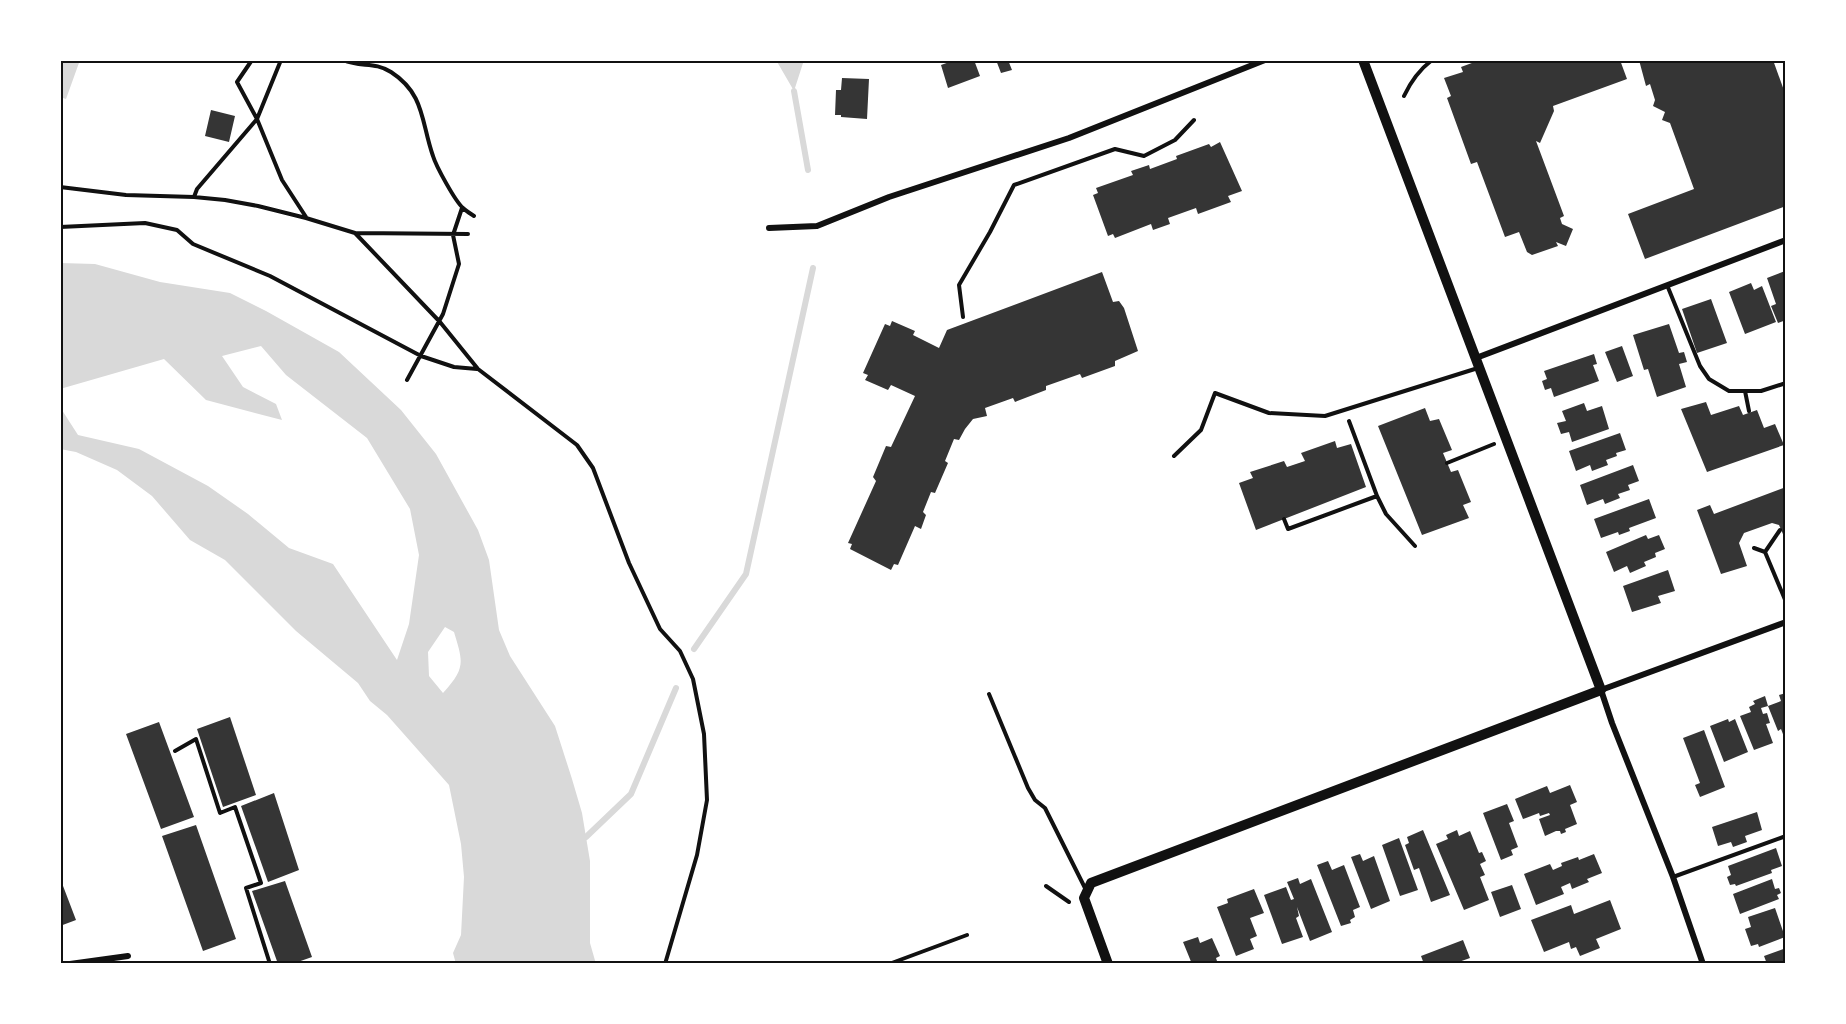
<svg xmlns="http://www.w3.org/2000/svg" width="1846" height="1024" font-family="Montserrat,sans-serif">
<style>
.water{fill:#d9d9d9;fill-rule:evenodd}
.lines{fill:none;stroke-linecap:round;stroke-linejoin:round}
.stream{stroke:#d9d9d9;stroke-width:6}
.building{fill:#353535}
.path{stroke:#111;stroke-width:4}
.service{stroke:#111;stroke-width:4}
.minor{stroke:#111;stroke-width:6}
.tertiary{stroke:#111;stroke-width:10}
.neatline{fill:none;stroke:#111;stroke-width:2}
</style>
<rect width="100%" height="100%" fill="#fff"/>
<path class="water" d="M60,60H80L66,99L60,97Z
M776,60H804L794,91Z
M60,263L95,264L160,282L230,293L266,311L339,352L401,410L436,454L478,530L489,560L499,630L510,656L555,726L572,779L582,813L590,861V943L596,964H456L453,953L461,935L464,877L461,844L449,785L387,715L370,701L358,683L296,631L225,560L190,540L152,496L117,470L76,452L60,449V407L78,435L139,449L208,486L248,514L289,548L333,564L397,660L409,624L419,555L410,509L367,438L286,375L261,346L222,356L243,387L276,404L282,420L206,400L164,359L60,389ZM445,627L454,632C463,662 466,668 443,693L429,676L428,652Z"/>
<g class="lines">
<path class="stream" d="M794,91L808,170
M694,649L746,574L813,268
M586,837L631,794L676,688"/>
</g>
<path class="building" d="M955,60H974L980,76L948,88L941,65Z
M996,60H1008L1012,70L1001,73Z
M1480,60H1620L1627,79L1553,106L1554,111L1540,143L1536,141L1564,216L1560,218L1562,224L1573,229L1566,246L1556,242L1558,246L1532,255L1527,252L1519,232L1505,237L1477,162L1471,164L1447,98L1451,96L1444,78L1463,72L1461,67Z
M1639,60H1773L1786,96V206L1645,259L1628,214L1694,189L1670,123L1662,120L1665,112L1653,106L1655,100L1650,84L1646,86Z
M842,78L869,79L867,119L841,117V115H835L836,90H841Z
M211,110L235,116L229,142L205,136Z
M1220,142L1242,191L1228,196L1231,202L1198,214L1196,208L1168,218L1170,224L1153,230L1151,224L1115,238L1113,234L1108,236L1093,195L1098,193L1096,188L1133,175L1131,171L1149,165L1150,169L1177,159L1176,156L1209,144L1211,147Z
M1785,271L1786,320L1778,323L1771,306L1776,304L1767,278Z
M1102,272L1113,302L1119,301L1124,308L1138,351L1115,361V366L1082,378L1080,374L1046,386V390L1015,402L1013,398L985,408L987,416L973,419L965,429L959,440L954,439L945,461L948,463L935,493L931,492L923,512L926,515L921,529L915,526L898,565L894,564L891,570L850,549L852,544L848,543L876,481L873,477L886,446L891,447L915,396L891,385L888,390L865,380L868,375L863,373L885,324L890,326L892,321L915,331L913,335L939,348L947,330Z
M1751,283L1754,290L1762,286L1776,322L1745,334L1729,292Z
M1711,299L1727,343L1697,353L1682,309Z
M1669,324L1679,353L1684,352L1687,362L1679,364L1686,387L1657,397L1648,369L1644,370L1633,335Z
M1622,346L1633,376L1617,382L1605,352Z
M1594,354L1597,364L1593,365L1599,381L1554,397L1551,388L1545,390L1542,381L1547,379L1544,371Z
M1706,402L1711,415L1739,406L1743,415L1757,410L1764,428L1775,424L1784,445L1707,472L1681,409Z
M1584,403L1587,411L1602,406L1609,429L1572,442L1569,432L1561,434L1557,423L1566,421L1562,411Z
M1425,408L1430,421L1439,419L1452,450L1443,453L1451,472L1458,470L1471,502L1463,505L1469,518L1422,535L1378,426Z
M1620,433L1626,450L1616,453L1617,456L1606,460L1608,465L1592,471L1590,465L1576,471L1569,451Z
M1335,441L1337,448L1351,444L1366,487L1256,530L1239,483L1253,478L1250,472L1284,461L1287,467L1305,461L1301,453Z
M1633,465L1639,481L1628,485L1630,490L1618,494L1620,498L1605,504L1603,499L1587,505L1580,485Z
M1786,487V541L1779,525L1772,523L1744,533L1739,543L1747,566L1721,574L1697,510L1710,505L1714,514Z
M1649,499L1656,518L1629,528L1630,531L1619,535L1618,532L1601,538L1594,519Z
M1646,535L1648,539L1659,535L1665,549L1655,553L1656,557L1644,562L1646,566L1630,573L1627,566L1614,572L1606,552Z
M1668,570L1675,591L1658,596L1661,603L1632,612L1623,586Z
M1786,693V742L1781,729L1778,731L1768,706L1781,701L1779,695Z
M1765,696L1768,706L1761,708L1763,714L1767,713L1770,723L1766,724L1773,743L1754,750L1740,716L1751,712L1749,707L1755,704L1753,701Z
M230,717L256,795L223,807L197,729Z
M1728,719L1729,722L1735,719L1748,752L1724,762L1710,726Z
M159,722L194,817L161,829L126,734Z
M1704,730L1725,787L1700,797L1695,785L1700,783L1683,738Z
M1570,785L1577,802L1570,805L1577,824L1565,829L1566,832L1561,834L1560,831H1556L1545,836L1539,819L1550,815L1549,813L1540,816L1539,813L1523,819L1515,799L1547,786L1550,793Z
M274,793L299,870L268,882L241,806Z
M1507,804L1514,821L1509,823L1518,847L1511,850L1513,855L1501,860L1483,813Z
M1757,812L1762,830L1745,836L1747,842L1733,847L1731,842L1718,846L1712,827Z
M196,825L236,939L203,951L162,836Z
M1423,830L1450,895L1431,902L1419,868L1414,870L1405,845L1409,843L1407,837Z
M1457,830L1459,836L1470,831L1479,853L1482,852L1486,861L1480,864L1485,875L1480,877L1489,900L1464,910L1436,844L1448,839L1446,835Z
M1399,838L1418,890L1400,896L1382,845Z
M1776,848L1782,866L1771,870L1772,873L1736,886L1735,884L1730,885L1727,877L1731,875L1728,866Z
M1360,854L1363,861L1374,856L1390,901L1371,909L1351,857Z
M1594,854L1602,873L1587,879L1589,882L1572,889L1570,883L1561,887L1564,894L1536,905L1524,874L1550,864L1553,870L1562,866L1561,863L1578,857L1579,860Z
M1328,861L1332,870L1344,865L1360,907L1353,910L1355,917L1350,920L1351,923L1341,926L1317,865Z
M60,878L76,920L60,926Z
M1298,878L1300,884L1311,879L1332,932L1310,941L1297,907L1299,916L1296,918L1303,937L1282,944L1264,895L1286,887L1291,900L1294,899L1287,882Z
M1772,879L1775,889L1779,888L1781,893L1777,895L1779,899L1740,914L1733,894Z
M285,881L312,957L292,964H278L252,891Z
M1512,885L1521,909L1500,917L1491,892Z
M1254,889L1264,913L1250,918L1257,936L1250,939L1254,949L1236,956L1217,907L1228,903L1227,899Z
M1610,900L1621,929L1596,939L1600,948L1580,956L1576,947L1571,949L1569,942L1544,952L1531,920L1571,905L1574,914Z
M1775,908L1785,937L1759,947L1758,944L1751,946L1745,929L1751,927L1748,917Z
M1198,937L1200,943L1212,938L1220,956L1216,958L1218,964H1192L1183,942Z
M1463,940L1470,958L1453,964H1424L1421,956Z
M1786,948V964H1767L1764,956Z"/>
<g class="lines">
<path class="path" d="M252,60L237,82L257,119L282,180L306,217
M343,60C361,68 374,61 391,72C425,94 421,122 433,156C436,166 455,201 463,208C466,211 471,214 474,216
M1404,96C1411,81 1419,70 1432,60
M60,187L126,195L194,197L225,200L258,206L306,218L355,233L440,322L478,369L577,445L593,468L629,563L660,629L680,651L693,679L704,734L707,800L697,855L665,964
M194,197L197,189L257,119L281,60
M60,227L145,223L177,230L193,244L270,276L421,356L454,367L477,369
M355,233L468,234
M963,317L959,285L990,232L1014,185L1115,149L1144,156L1175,140L1194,120
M407,380L443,314L459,264L453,235L462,208
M1447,463L1494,444
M1377,496L1386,514L1415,546
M1284,519L1288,529L1377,496L1349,421
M1780,530L1765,552L1786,602
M1754,548L1765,552
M175,751L196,739L220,813L235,807L261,883L246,888L270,964
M1046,886L1069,902
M889,964L967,935"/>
<path class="service" d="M1667,285L1700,366L1709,379L1729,391H1761L1786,383
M1745,391L1749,411
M1174,456L1201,430L1215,393L1269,413L1325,416L1478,368
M989,694L1028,788L1035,800L1045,808L1085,888
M1673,877L1786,836"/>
<path class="minor" d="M769,228L817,226L889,197L1069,138L1265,60
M1476,358L1786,240
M70,964L128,956
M1703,964L1673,877L1612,723L1601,690L1786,622"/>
<path class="tertiary" d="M1108,964L1084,898L1091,883L1601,690L1363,60"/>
</g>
<rect width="1846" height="1024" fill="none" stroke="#ffffff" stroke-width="123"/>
<rect x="62" y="62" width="1722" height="900" class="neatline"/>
</svg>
